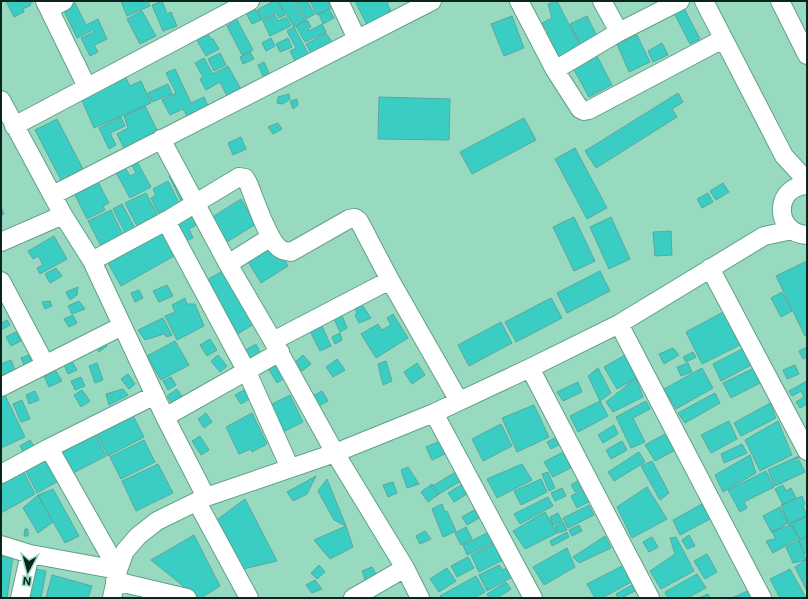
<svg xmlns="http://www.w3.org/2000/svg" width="808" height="599" font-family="Inter,sans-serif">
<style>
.building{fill:#3acdc3;stroke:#5ba7a0}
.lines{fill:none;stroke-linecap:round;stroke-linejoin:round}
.minor-casing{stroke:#60a088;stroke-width:20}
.minor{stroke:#fff;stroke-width:18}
</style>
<rect width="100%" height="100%" fill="#98dac0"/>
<path class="building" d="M6,1H35L30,3L31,5L23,9L24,12L14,17Z
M121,1H148L150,6L127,16Z
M162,1L167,14L171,12L177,26L163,31L152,5Z
M274,1H277L285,15L279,18L276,13L262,20L257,10Z
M278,1H293L305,20L294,27Z
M295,1H307L315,14L306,19Z
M310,1H328L331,8L317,15Z
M355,1H391L387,3L391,11L384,15L386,18L367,25Z
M557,1L581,48L552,62L543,40L548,32L542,23L552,18L548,4Z
M75,3L86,25L98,19L107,39L94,45L98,52L90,56L81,38L94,32L93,30L77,38L63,9Z
M684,8L700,39L690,44L674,13Z
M255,9L261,20L252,24L246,13Z
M329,9L334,18L323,24L319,14Z
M142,11L156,36L140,44L127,19Z
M275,15L278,21L286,17L291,26L270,36L263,21Z
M235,16L253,50L242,55L227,26L231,24L229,19Z
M512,16L524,48L504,56L491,24Z
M587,16L598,38L581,46L570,24Z
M226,18L229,23L208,34L211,39H213L219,49L206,56L194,35Z
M307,20L311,27L308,29L309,31L322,24L326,32L305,42L296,26Z
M294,27L309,55L295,61L290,51L296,48L287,31Z
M326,33L332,42L311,53L306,44Z
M637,35L650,62L629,72L617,44Z
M271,38L275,46L266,51L262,43Z
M288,38L292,47L280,52L276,44Z
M662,43L668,55L653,62L648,51Z
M250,52L254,59L243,64L240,57Z
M220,53L226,65L214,71L208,59Z
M597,56L612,85L589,97L573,68Z
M204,58L213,74L228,66L242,91L228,98L220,82L206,90L200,79L203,77L195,63Z
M264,62L269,73L263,76L258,65Z
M175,69L191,103L204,97L208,106L187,116L183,109L170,115L162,100L176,93L166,73Z
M126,78L130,86L141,81L151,103L94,128L81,98Z
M168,84L172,94L152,102L148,93Z
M678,93L683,102L672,109L677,117L596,168L585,151Z
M289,94L290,99L283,104L277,103L278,97Z
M379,97L450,99L449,140L378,139Z
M297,99L298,105L293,109L290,101Z
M145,106L158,132L124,148L117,134L128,128L124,116Z
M121,117L125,126L110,133L116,145L109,149L99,128Z
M524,118L536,140L472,174L460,152Z
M57,119L84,171L62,182L35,130Z
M278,123L282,129L273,134L268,127Z
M241,137L246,149L233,155L228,143Z
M575,148L607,208L587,219L555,159Z
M136,160L151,187L130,198L114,169L123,164L130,176L136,173L131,163Z
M177,173L190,201L183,205L169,176Z
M97,180L109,203L103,206L105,210L87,219L73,191Z
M168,181L180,205L167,214L164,210L158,213L151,198L156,195L153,189Z
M723,183L729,192L716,200L710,191Z
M146,193L161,222L140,232L125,203Z
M708,193L713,202L702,208L697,199Z
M241,199L256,224L227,242L211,218Z
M122,204L137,232L127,237L113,209Z
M1,207L4,214L1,216Z
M111,210L125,239L103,250L88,221Z
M197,212L202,222L189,229L193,238L186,241L176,223Z
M574,217L595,261L574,271L553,227Z
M611,217L630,259L609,269L590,227Z
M671,231L672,255L655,256L653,232Z
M162,233L174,256L121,286L108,263Z
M54,236L67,259L40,274L37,268L43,265L38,256L33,259L28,251Z
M275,243L288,266L261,283L247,260Z
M807,261V335L805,336L776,276Z
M56,268L62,276L50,283L45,274Z
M228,268L259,321L234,336L203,282Z
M600,271L610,291L567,313L557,293Z
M167,285L173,296L159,302L153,291Z
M78,287L77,295L70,300L66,292Z
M139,290L143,298L135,302L131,293Z
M782,292L792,311L781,317L771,298Z
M185,298L187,304H195L204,326L177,340L165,316L175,312L172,305Z
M551,298L562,318L516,342L505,322Z
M50,301L52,306L45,309L42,302Z
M79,301L85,309L72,314L68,306Z
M360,302L371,318L359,323L355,315L357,313L354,305Z
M723,312L740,345L702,364L686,332Z
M341,313L347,328L340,332L333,317Z
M393,314L408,338L376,358L361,334L378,324L382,330L391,325L387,318Z
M73,315L77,323L69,327L64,319Z
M163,318L172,335L167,337L164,334L145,340L138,330Z
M7,320L10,325L3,329L1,327V323Z
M501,322L512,343L469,366L458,345Z
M321,324L331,346L320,351L309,329Z
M16,332L21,341L11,346L6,337Z
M340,333L342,340L335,344L332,337Z
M101,338L107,346L99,352L93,344Z
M210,339L217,350L207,356L200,345Z
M175,341L189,365L161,380L147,356Z
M256,344L261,354L248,361L242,352Z
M746,347L755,363L721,381L713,364Z
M807,347V357L803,359L799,351Z
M673,348L679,355L664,364L659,354Z
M693,352L696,357L686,362L683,357Z
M29,355L33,364L25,367L21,358Z
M218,355L227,366L220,372L211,361Z
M303,355L311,364L302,371L295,362Z
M625,355L636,378L617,389L604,367Z
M337,359L345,370L333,377L326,367Z
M11,360L15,370L1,375V364Z
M72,361L77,370L68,374L64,365Z
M386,361L392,381L383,385L378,364Z
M97,363L103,380L95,383L89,366Z
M277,363L285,378L277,383L268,368Z
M417,363L425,375L412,384L404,372Z
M688,363L692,372L681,376L677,367Z
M795,365L799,374L787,379L783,370Z
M758,366L766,380L731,398L723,383Z
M598,368L611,393L600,401L588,376Z
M702,368L713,388L676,409L664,389Z
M56,371L62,381L49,387L44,376Z
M128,374L135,384L129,389L121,379Z
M81,377L85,386L75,390L71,381Z
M171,377L176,385L168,390L163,381Z
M636,378L643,397L613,412L606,402Z
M807,381V404L800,408L796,402L804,397L801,391L792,396L789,391Z
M578,382L582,392L563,401L557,392Z
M123,389L128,395L109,405L106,394Z
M177,389L183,398L173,405L167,396Z
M82,390L90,401L81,407L74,395Z
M244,390L249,399L241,404L235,395Z
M35,391L39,400L29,404L26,395Z
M322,391L328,401L319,406L313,396Z
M715,393L720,403L685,423L678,413Z
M5,395L25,437L1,448V397Z
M290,395L303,422L279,434L266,407Z
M22,400L30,419L21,422L13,404Z
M600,401L608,416L578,432L570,416Z
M646,401L650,409L633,418L645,442L631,448L616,417Z
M770,403L776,418L741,436L734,423Z
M534,405L549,437L517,452L502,418Z
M130,410L144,437L108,456L94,429Z
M206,413L212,422L204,428L198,419Z
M252,413L267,444L252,452L251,449L239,454L226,427Z
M729,421L737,439L711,453L701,435Z
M778,421L792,455L760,471L745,440Z
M501,424L512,446L483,461L472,439Z
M614,425L618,434L603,443L598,435Z
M93,430L106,456L73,473L59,448Z
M672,430L681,447L655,461L645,445Z
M560,435L564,442L551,449L547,442Z
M200,436L209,450L201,455L192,441Z
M30,440L36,449L25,455L20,446Z
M144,440L155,462L121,479L110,457Z
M440,441L445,454L432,460L426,447Z
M622,441L627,450L611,459L606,450Z
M742,444L747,453L724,463L721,454Z
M567,450L576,465L553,477L544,462Z
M639,452L645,462L614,481L608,472Z
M750,455L756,473L723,492L715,475Z
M801,455L802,457L794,460L795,462L799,460L805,472L775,486L768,470Z
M50,456L62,479L37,493L24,468Z
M652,461L669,493L660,500L641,466Z
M158,464L173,493L136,511L122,481Z
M522,464L532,480L497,498L487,479Z
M408,467L419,484L407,488L401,470Z
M462,468L468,477L437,495L431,487Z
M22,469L35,494L1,513V479Z
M766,471L774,487L744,502L747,508L740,512L728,490Z
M548,472L555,488L549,491L542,474Z
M316,476L307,494L293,501L287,492Z
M584,477L589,484L575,492L571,485Z
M327,479L346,526L334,520L318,491Z
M541,479L547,492L521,505L514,491Z
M393,482L397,493L388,497L383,485Z
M464,483L470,492L454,502L448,493Z
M432,484L439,494L428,502L421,492Z
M783,485L786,491L791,488L796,498L783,505L775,489Z
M587,487L594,499L577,508L571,496Z
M647,487L667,519L632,538L617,507Z
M562,488L566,496L555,501L551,493Z
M53,489L79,536L65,543L38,495Z
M38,495L53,522L38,533L23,508Z
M802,496L805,504L803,505L807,517L791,523L789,525L781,505Z
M548,497L553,506L520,524L514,514Z
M245,499L277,561L239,570L214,522Z
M442,504L445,512L447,511L456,531L443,537L432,509Z
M702,504L710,519L680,535L673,520Z
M589,505L594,515L568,528L563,518Z
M780,507L788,523L772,533L763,516Z
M476,509L481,517L467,525L462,517Z
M545,512L557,533L525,549L513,531Z
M558,513L562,521L553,525L550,517Z
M807,515V537L800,540L791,523Z
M563,522L567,530L558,533L555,526Z
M579,525L582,531L572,536L569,530Z
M791,525L799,538L773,553L766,541L775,539L773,531Z
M346,526L353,547L330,559L314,540Z
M466,527L472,539L461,545L455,533Z
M25,529H28V536H24Z
M495,529L500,539L467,555L463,545Z
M425,531L431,539L420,544L416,536Z
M567,532L569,537L552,546L550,541Z
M194,535L220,586L201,598H198L151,560Z
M689,535L695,546L687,549L682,540Z
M605,536L611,548L579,563L573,557Z
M807,536V552L804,554L799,540Z
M652,537L658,547L649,552L643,542Z
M676,537L694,571L661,589L650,571L675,554L670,538Z
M501,540L509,557L479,572L471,555Z
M799,540L806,560L793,563L786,547Z
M567,548L575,567L544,585L533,567Z
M1,552L13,556L7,598H1Z
M707,554L717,572L705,579L694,561Z
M468,557L474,568L457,577L451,566Z
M806,560L807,562V591L795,567Z
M628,563L637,579L602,598H595L587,584Z
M319,565L325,572L317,579L311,573Z
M499,565L503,570L509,567L514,576L487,591L479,575Z
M372,567L378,578L366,582L362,571Z
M31,568L46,571L41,598H25Z
M447,568L456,581L439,592L430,579Z
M790,569L806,598H780L770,579Z
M697,574L706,588L687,598H668L665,592Z
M52,575L92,586L88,598H46Z
M476,576L485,592L474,598H441L440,596Z
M315,580L322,589L312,593L306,585Z
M506,582L511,589L497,598H489L487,594Z
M632,585L635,591L621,598H618L616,594Z
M750,590L754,598H732Z
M708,594L710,598H699Z"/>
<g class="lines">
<defs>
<path id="minor" d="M45,1L87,87
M339,1L357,39
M519,1L555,70L580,109L584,111L589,110L723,39
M602,1L619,32
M704,1L784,156L807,181
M780,1L807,55
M49,9L64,1
M555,70L619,32L680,1
M1,100L63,215L92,261L165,417L206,497
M14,126L250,1
M161,139L228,264L273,341L335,453L405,568L420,598
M807,185C774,186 773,233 807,235
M53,195L432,1
M166,221L247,372L290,468
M1,242L63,215
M92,261L166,221L239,177L245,178L248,183C255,199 267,238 279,248C282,251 286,251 291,252L349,219L355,218L359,221L390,280L459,401
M228,264L271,237
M710,268L807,451
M1,281L45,364
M619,324L762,598
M273,341L390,280
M530,368L650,598
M1,387L122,326
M434,413L533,598
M165,417L280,352
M49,448L118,570
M1,474L49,448L155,395
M197,502L249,598
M1,545L30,554L118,570
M115,581L187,598
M20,598L30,554
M112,598L118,570L125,551L138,536L157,521L206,497L335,453L434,413L530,368L619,324L764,236L792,230
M353,598L405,568"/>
</defs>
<use href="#minor" class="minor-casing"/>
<use href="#minor" class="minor"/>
</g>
<rect width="808" height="599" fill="none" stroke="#09251c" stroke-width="4"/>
<g transform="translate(28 571) rotate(186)" stroke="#98dac0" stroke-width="3" paint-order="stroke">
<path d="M0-3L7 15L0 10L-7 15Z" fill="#09251c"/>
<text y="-6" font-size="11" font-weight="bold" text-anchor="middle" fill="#09251c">N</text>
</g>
</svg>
